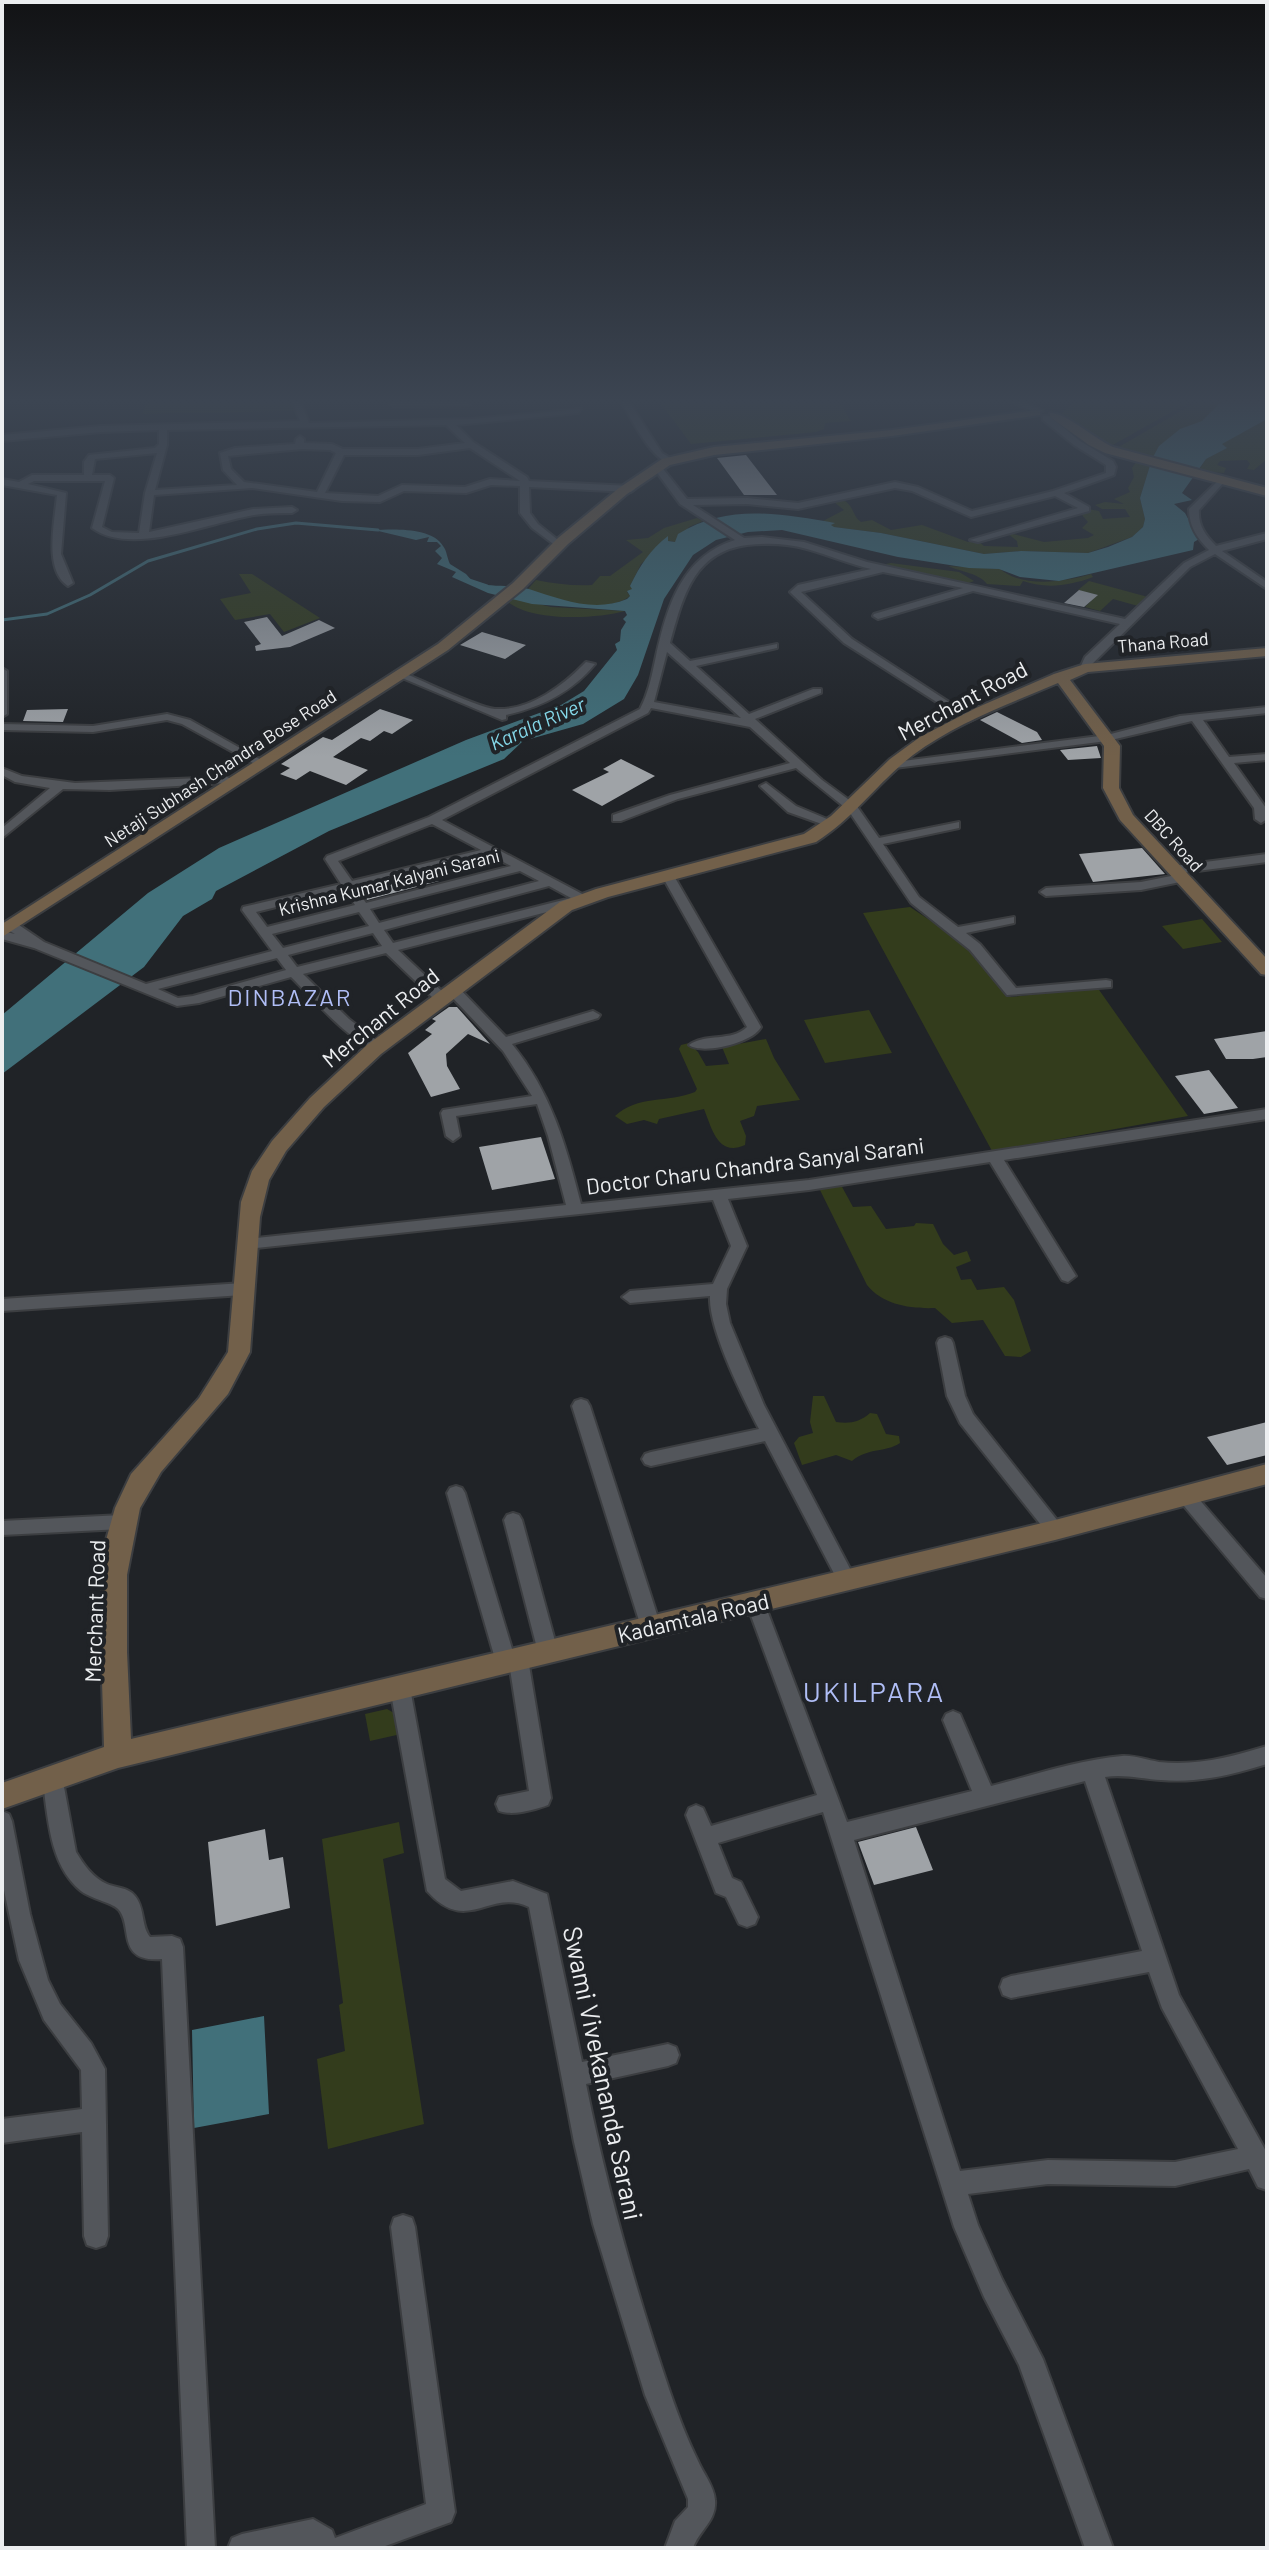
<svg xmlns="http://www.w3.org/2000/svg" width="1269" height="2550" font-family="Barlow,sans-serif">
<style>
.green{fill:#333c1c}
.water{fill:#41707a}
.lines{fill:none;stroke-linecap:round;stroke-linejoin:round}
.stream{stroke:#41707a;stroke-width:3}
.building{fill:#9fa3a7}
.street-casing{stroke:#3c3e41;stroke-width:4}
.secondary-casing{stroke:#3c3e41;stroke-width:4}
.street{fill:#53565b;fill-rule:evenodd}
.secondary{fill:#72604a;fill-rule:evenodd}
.labels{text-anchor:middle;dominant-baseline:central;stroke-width:8;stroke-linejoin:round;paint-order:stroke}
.far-street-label{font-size:18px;fill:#eceef0;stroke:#202327}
.far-water-label{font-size:20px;font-style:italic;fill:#84d7e8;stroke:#202327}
.street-label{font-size:22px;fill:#eceef0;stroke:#202327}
.neighbourhood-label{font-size:24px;letter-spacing:2px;fill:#b0bef6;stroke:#202327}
.near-street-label{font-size:26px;fill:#eceef0;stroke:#202327}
.near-neighbourhood-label{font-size:28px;letter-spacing:2px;fill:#b0bef6;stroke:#202327}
</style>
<rect width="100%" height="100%" fill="#202327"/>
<path class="green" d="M148,400H290L294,411L142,414Z
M827,400L841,405L851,421L825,423L824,429L816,432L691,444L659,401Z
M1077,400H1193L1109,447L1061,414Z
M1200,400H1231L1152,459L1117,448Z
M1267,419V459L1254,470L1247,469L1250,464L1247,460L1220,461L1217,465L1226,468L1224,473L1198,471L1206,459L1226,448L1221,444Z
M1136,462L1150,466L1140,498L1145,519L1143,527L1132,537L1088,553L1021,551L984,554L881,533L833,527L831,525L833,523L823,521L844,510L834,502L843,500C854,505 852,516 861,522L872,520L891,530L922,525L968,542L977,540L984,546L1018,547L1017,541L1007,533H1009L1044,542L1088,538L1094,535L1082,528L1088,522L1082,515L1088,509L1099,511L1103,519L1130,517L1125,509H1102L1095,505L1105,502L1124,504L1114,499L1130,492L1128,488L1134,477L1132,468Z
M697,518L703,521L689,527L676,542L668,541L641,564L630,586L633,589L627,592L630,596C603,616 554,600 528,589L536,580C555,584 574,586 592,585L600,576H610L643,552L626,540L648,538L664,528Z
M891,563L959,572L974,581L966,584L881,565Z
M948,566L1000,569C1022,588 1065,582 1091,574L1093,577C1069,586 1046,589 1023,581L1020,586L987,584C979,573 961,572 948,566Z
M239,574H252L320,618L284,632L270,614L235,620L220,599L251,593Z
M1089,581L1148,597L1138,606L1113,599L1100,611L1085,607L1097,595L1078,590Z
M510,597L551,607L625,611C596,619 533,622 508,602Z
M910,907L973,949L974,958L995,974L1011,997L1097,987L1188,1116L992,1151L863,913Z
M1202,919L1222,942L1183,949L1162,926Z
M869,1010L892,1053L825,1063L804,1020Z
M766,1039L774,1058L800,1100L757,1106L754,1116L740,1121L746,1136L745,1145C718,1157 712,1129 704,1109L659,1119L657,1124L644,1120L627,1124L615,1116C637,1095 668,1103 695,1092L697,1089L679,1049L681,1045L689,1043L698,1052L706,1066L729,1064L722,1047Z
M841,1185L853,1207L871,1206L886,1229L914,1226L916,1223L933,1224L943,1244L954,1255L967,1251L971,1261L956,1267L961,1280L971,1279L977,1290L1004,1287L1014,1300L1031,1351L1021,1357L1005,1356L983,1320L952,1323L935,1308C911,1309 883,1305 867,1285L819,1188Z
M813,1396H824L836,1422C850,1424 860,1422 870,1413L877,1414L886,1434L899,1436L900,1443C885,1453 869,1447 852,1461L836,1455L802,1465L794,1443L799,1437L813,1433L810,1422Z
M387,1709L408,1721L410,1732L370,1741L365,1714Z
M399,1822L404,1853L383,1859L424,2124L328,2149L317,2059L345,2051L339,2005L343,2003L322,1839Z"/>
<path class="water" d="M1223,400H1267V419L1222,444L1227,448L1206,459L1182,493L1192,500L1174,504L1185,513L1199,539L1194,542L1193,550L1059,581L1020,577L999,569L969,568L898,557L782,530L748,532L716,540L693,555L664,599L638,675L624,699L583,724L523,741L504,759L329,831L216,891L212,899L183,916L144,967L2,1074V1015L148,893L219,848L466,740L561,705L584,691L617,650L615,644L620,641L621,630L626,622L623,619L627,615L625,611L532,604L488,593L452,577L456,572L437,564L442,558L435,551L441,546L437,542H427L429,537L416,540L374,530C393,529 432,527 443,546C447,551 447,558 450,564L466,574L473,582C491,588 511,584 529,589C560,599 594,613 627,599L630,596L627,591L632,589L630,586C640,565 650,550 668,536V541L675,542L678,534C728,503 781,514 835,523L831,525L834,527L881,533L984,554L1021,551L1088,553L1108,547L1132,537L1143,527L1145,519L1140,498L1152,459L1159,446L1180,429L1202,421Z
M264,2016L269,2114L194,2128L192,2030Z"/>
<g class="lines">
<path class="stream" d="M466,579L487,586
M2,620L47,614L90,595L148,561L257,529L296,523L378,530"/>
</g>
<path class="building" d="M746,455L777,495H744L717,458Z
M1079,590L1098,595L1084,607L1064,603Z
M267,617L282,636L319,620L335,628L290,647L256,651L255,646L261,644L244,622Z
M482,632L526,645L505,659L460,645Z
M68,709L63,722L23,721L27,710Z
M380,709L413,720L392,734L384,731L370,741L361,738L333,757L368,770L346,785L310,771L296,780L280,774L290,768L281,764L323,737L332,740Z
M997,712L1037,732L1042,740L1022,743L980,720Z
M1097,746L1101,758L1068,760L1060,750Z
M621,759L655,776L602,806L572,790L609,772L603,769Z
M1142,848L1165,874L1093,882L1079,854Z
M432,872L439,881L367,900L361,890Z
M449,1007H457L490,1044L468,1034L446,1054L447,1066L460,1089L431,1097L408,1053L432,1034L425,1030L436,1021L432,1019Z
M1267,1031V1057L1253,1059H1226L1214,1039Z
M1209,1070L1238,1108L1204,1114L1175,1076Z
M541,1137L555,1179L492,1190L479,1147Z
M1267,1422V1455L1227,1465L1207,1437Z
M916,1827L933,1870L874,1885L858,1842Z
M265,1829L269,1860L283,1857L290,1908L216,1926L208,1842Z"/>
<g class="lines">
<defs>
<path id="street" d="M292,400H300L309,423L472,419L581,409L578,413L456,425L473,442L527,477L529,481L631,486L635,489L631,492L529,487L530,513L538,524L563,544V548L560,549L532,528L520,513V486L491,485L466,493L404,491L380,502L342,501L252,488L154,495L149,532L253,509L292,507L297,510L292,513C278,513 263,513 249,516C206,524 130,556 92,528L105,481H34L28,484L66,493L61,554L73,583L68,586C43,570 55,520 57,495L2,485V479L19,482L32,475H84V462L89,455L155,448L159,444V430L101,432L2,441V435L101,426L300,421ZM446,425L465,443L418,449H343L332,444L304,443V439L300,436L296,439L295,444L235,448L220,453L223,470L237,485L155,490L167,445V430ZM470,448L520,481L490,479L465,487L402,485L378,496L325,493L344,455H418ZM302,449L330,450L336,453L317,492L244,482L231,469L228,456ZM157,453L145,493L139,533L112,532L102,527L114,478L110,475H92L95,459Z
M620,400H628L662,453L672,459V463C652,463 631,417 620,400Z
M1008,400H1020L1043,411L1036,413Z
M467,401L470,405L394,406L390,404L394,402Z
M1043,416H1049L1080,441L1113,461L1116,467L1114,475L1064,493L1089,507V511L978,542L970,540L1078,508L1055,496L971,517L912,491L895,488L798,509L747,504L693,505L744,538L762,537L804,542L867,562L1125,619L1184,563L1209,550C1197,538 1189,526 1189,509L1220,479L1224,482L1199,510C1198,525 1205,535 1216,546L1267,533V539L1222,551L1267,582V589L1215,554L1190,567L1085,671L1080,668L1085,657L1120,624L973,591L878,619L873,616L874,614L963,588L883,572L801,592L852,639L972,717L974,719L968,722L844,643L792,594L790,592L798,585L871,569C849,564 829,555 807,549C786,543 767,543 747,545C693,552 683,597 670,643L690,661L777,644V648L696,666L749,714L813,689H821V693L755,719L822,780L856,805L879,838L959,822V828L883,844L919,897L958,927L1014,917V923L966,933L980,944L1016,988L1106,980L1111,981V987L1007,995L970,950L911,903L848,810L796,768L678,799L621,821H613V815L670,795L790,763L750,727L651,708L648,713L442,820L586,896V902L398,950L445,994V1000H435L386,953L303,974L349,1019L380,1043L382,1046L380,1049C358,1052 308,993 291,977L199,1003L177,1006L34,948L2,939V931L15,934L6,929V923H16L44,942L146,984L272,951L242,910L243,907L341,884L325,859L327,856L429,817L640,709C649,692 652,674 656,656C667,607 681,557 735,540L680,504L653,467L654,465H660L687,499L747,498L798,503L895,482L918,487L972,511L1053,491L1106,473V465L1074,445L1043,420ZM667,652L741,718L654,702ZM432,824L481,850L352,881L338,861ZM490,855L511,866L366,903L356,888ZM520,871L539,881L379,923L370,909ZM549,886L571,898L393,943L384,930ZM345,890L355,905L267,927L256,912ZM359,912L369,926L283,948L272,934ZM373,933L382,946L297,967L288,955ZM277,958L286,970L193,996L178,998L158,989Z
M586,662L595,664C572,692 542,707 506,715V719L502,720L395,675L404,673C423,681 479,708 495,709C530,711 564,685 586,662Z
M2,668L7,671V714L2,717Z
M1267,707V713L1203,720L1229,757L1267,754V760L1234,763L1266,808L1267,819L1261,823L1255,819L1254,808L1192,721L1107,741L895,768L889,765L895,762L1107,735L1180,716Z
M167,714L190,720L263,761L253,763L182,724L167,720L93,732L2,730V724L93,726Z
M2,768L22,776L75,783L227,777L233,780L227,783L110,790L63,789L2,838V828L50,788L15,782L2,775Z
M766,783L796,806L839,824L833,828L788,812L762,788L760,786Z
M1267,854V862L1174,874L1168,870L1174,866Z
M668,872L674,876L761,1027C753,1043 702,1055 689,1045C705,1033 732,1042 747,1027L662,876Z
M1181,874L1187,878L1185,881L1141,890L1046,896L1040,892L1046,888L1141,882Z
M452,985L457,986L506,1037L593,1011L600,1015L598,1018L512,1044C551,1092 566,1145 581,1204L809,1180L1267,1109V1119L1004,1160L1076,1276L1068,1282L1062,1280L990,1162L809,1190L728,1199L747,1246L727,1289L726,1304L730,1323L764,1405L856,1580L854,1585L847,1588L840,1585L765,1441L651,1466L645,1464L642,1459L645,1454L651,1452L759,1429C743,1398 708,1328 710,1296L630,1303L622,1297L630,1291L713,1284L731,1246L713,1200L247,1249L241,1248L239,1244L247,1239L566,1205L548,1136L537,1104L456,1116L460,1136L453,1141L446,1136L441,1113L443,1110L532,1096L503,1051L447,992L445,989Z
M243,1283L251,1289L243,1295L2,1311V1299Z
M945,1337L951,1339L953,1343L965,1396L973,1414L1061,1525L1064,1530L1061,1535L1055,1537L1049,1535L960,1423L947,1396L937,1343L939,1339Z
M581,1399L587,1401L590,1406L661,1627L658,1633L651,1635L644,1633L641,1627L572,1406L575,1401Z
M456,1486L462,1488L465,1493L513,1652L518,1651L525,1653L528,1659L551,1798L548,1805C535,1810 512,1816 499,1811L496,1804L499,1797L529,1791L510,1669L499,1668L496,1662L447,1493L450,1488Z
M1185,1488L1191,1490L1267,1578V1599L1260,1597L1179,1500L1176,1495L1179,1490Z
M513,1513L519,1515L522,1520L558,1652L555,1658L548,1660L541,1658L538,1652L504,1520L507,1515Z
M122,1515L128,1517L131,1522L128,1527L122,1529L2,1535V1521Z
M755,1594L762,1596L764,1602L847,1822L972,1791L943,1720L946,1714L953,1711L960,1714L991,1786C1034,1775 1078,1760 1122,1756C1134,1755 1147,1760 1159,1762C1197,1766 1231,1757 1267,1746V1764C1231,1775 1199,1783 1161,1780C1141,1779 1125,1774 1105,1777L1179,1995L1267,2153V2190L1258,2187L1249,2169L1175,2186L1048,2184L968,2194L978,2225L1002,2279L1043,2359L1113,2548H1085L1019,2365L984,2297L954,2227L823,1812L718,1843L732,1878L741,1882L758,1917L755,1924L747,1927L739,1924L726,1897L716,1893L686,1815L689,1808L696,1805L703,1808L711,1826L817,1795L746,1602L748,1596ZM1085,1781L1142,1951L1011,1976L1003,1979L1000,1987L1003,1995L1011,1998L1149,1972L1162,2008L1238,2149L1175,2162L1048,2160L960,2171L854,1840Z
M400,1679L407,1682L410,1688L445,1879L461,1891L513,1881L547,1894L582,2062L668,2044L676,2047L679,2055L676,2063L668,2066L586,2084C607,2189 636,2291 670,2392C678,2415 687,2439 698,2461C703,2473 714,2486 715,2500C717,2521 699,2530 693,2548H665L675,2521L688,2507V2499L645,2395L593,2224L574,2142L529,1907C489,1888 467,1936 427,1891L390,1688L393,1682Z
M52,1767L59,1769L62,1776L76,1852C84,1865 93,1878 107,1884C116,1888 128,1887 135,1896C145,1908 141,1926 150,1937L172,1936L180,1939L183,1947L215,2548H187L162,1959C116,1963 133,1927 119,1910C114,1903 91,1899 81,1891C48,1864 48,1814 42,1776L45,1769Z
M2,1811L9,1814L12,1821L30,1914L48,1980L60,2004L91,2043L105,2069L108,2236L105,2245L96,2248L87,2245L84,2236L82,2132L2,2143V2119L82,2109L81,2070L44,2020L19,1960L2,1881Z
M403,2215L412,2218L415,2227L455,2512L451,2522L380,2548H228L232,2538L242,2534L313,2519L332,2530L335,2538L426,2504L391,2227L394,2218Z"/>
<path id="secondary" d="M1036,410L1040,411V415L892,436L714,455L670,465L627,494L568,544L523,589L448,650L2,937V924L438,644L513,583L558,538L619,488L662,459L714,447L892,430Z
M1050,413C1065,412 1096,440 1113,447L1267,488V496L1105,453L1089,445L1050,417Z
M1267,648V656L1088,672L1070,680L1120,746L1119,788L1133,815L1267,959V975L1261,974L1120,820L1103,788L1104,746L1058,683C1009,704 956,723 913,755C878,782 854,818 816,842L608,897L572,910L381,1054L324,1107L286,1151L269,1180L260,1217L250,1352L228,1394L161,1472L140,1508L127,1575V1652L131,1739L1055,1520L1267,1464V1484L1055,1540L118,1768L2,1809V1783L104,1747L100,1614L106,1540L115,1508L131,1474L199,1398L228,1352L241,1202L252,1171L272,1141L310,1098L367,1045L560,902L596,889L804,834L831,816L890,759L920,737L976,708L1054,674L1085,664Z"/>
</defs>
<use href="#street" class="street-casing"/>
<use href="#secondary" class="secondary-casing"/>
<use href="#street" class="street"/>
<use href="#secondary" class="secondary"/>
</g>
<linearGradient id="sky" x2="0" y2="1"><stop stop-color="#121315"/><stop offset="0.53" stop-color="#3c4552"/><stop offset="1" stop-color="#3c4552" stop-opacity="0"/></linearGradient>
<rect width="1269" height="757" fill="url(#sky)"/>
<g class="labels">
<g class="far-street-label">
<text transform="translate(1163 642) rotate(-5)">Thana Road</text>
<text transform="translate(220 768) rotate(-33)">Netaji Subhash Chandra Bose Road</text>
<text transform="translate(1174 840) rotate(48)">DBC Road</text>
<text transform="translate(389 882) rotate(-14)">Krishna Kumar Kalyani Sarani</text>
</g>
<g class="far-water-label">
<text transform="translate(537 723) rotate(-24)">Karala River</text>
</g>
<g class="street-label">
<text transform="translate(962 700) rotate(-28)">Merchant Road</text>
<text transform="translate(380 1017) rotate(-39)">Merchant Road</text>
<text transform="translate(755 1165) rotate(-7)">Doctor Charu Chandra Sanyal Sarani</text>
<text transform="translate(94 1611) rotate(-88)">Merchant Road</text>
<text transform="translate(693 1617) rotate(-13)">Kadamtala Road</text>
</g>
<g class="neighbourhood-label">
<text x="290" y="996">DINBAZAR</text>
</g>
<g class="near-street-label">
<text transform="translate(604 2073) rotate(78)">Swami Vivekananda Sarani</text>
</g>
<g class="near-neighbourhood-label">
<text x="874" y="1691">UKILPARA</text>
</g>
</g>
<rect width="1269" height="2550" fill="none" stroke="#eceef0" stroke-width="8"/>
</svg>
